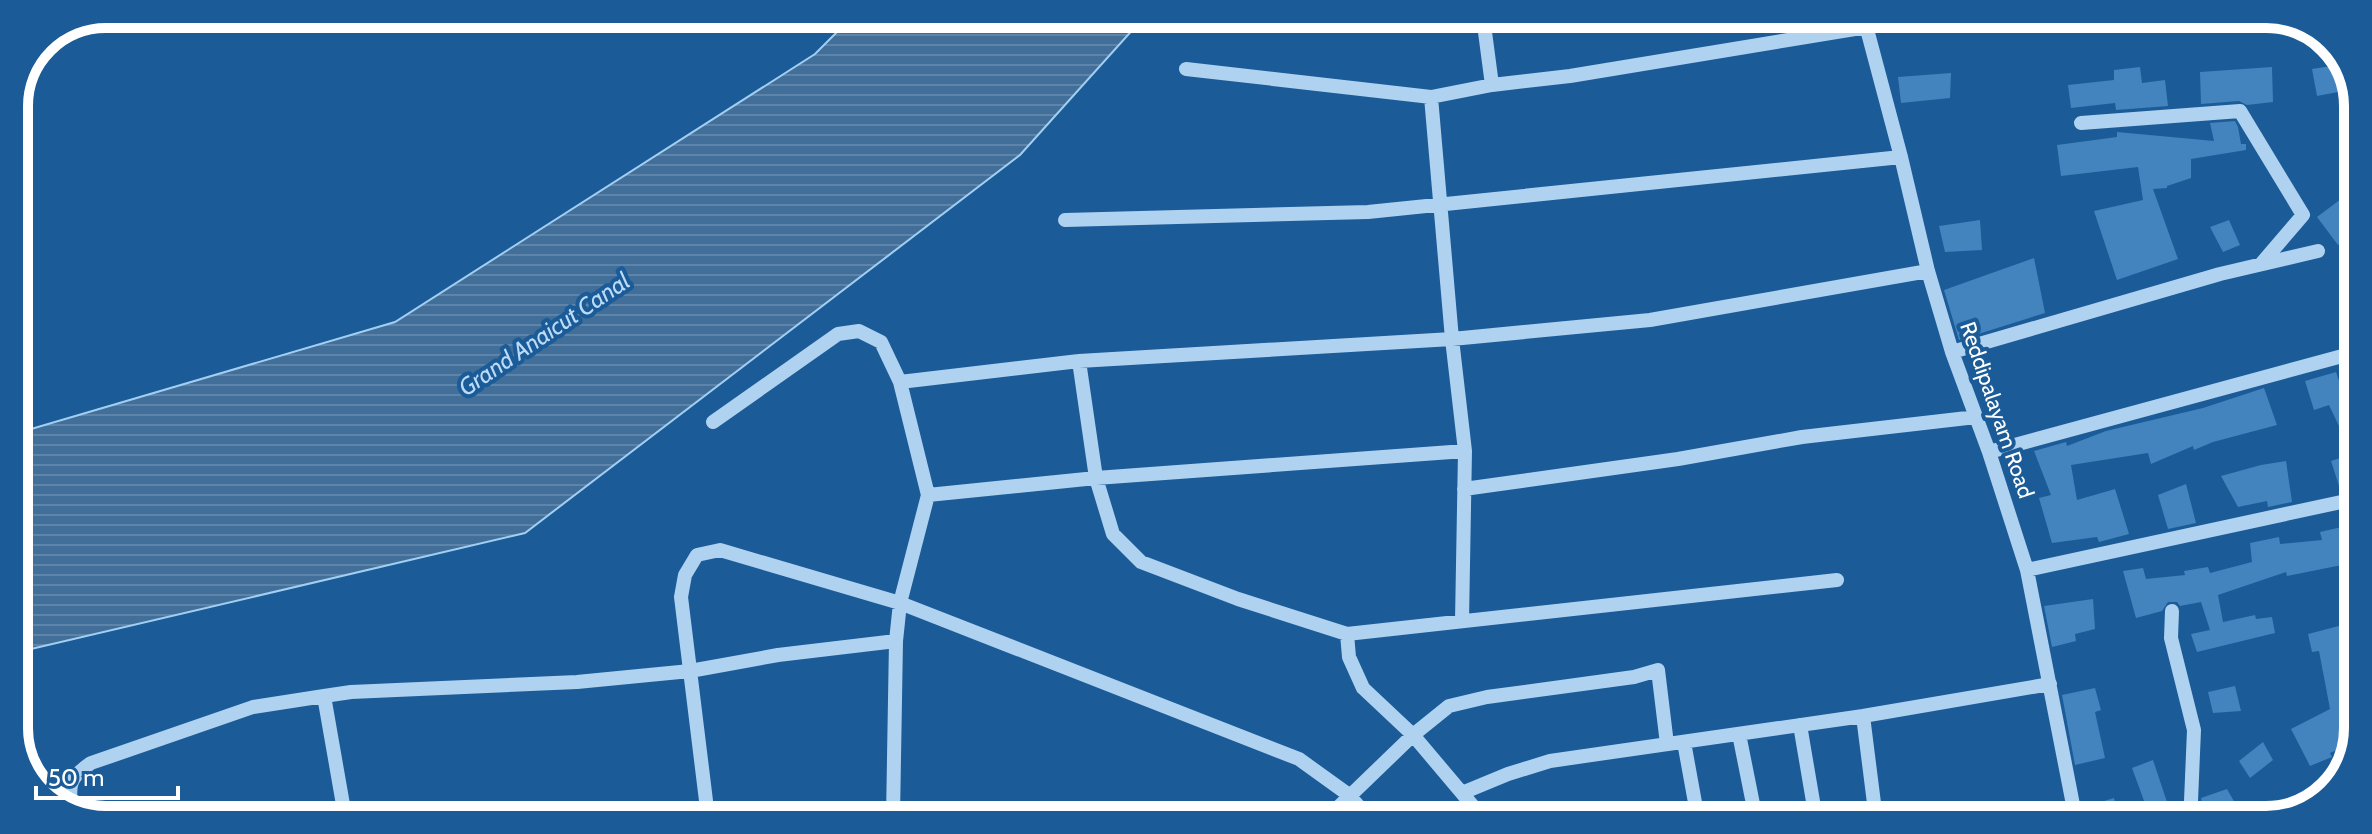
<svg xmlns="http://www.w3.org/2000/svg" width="2372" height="834" font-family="Cabin,sans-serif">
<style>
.water{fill:url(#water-rules);stroke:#a2cef2;stroke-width:2}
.building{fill:#4384bf}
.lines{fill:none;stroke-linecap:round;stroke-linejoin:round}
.minor{stroke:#afd2f0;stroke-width:14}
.labels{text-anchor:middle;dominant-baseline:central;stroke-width:8;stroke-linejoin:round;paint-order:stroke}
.street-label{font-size:22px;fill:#fff;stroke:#1a5b98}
.water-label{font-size:24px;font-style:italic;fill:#bbdbf7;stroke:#1a5b98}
.rim{fill:none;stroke:#fff;stroke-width:10}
</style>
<defs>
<pattern id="water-rules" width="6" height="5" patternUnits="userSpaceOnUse" patternTransform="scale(2)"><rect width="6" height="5" fill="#416f9a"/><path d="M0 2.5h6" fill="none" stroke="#5e85a9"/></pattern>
</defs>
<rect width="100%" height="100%" fill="#1a5b98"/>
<path class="water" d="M853,16H1145L1020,155L525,533L14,653V434L395,322L815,54Z"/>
<path class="building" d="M2344,64L2354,89L2317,96L2312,69Z
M2140,67L2142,83L2165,80L2168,106L2116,110L2115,103L2071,108L2068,85L2114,80V70Z
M2272,67L2273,102L2247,105L2239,101L2201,104L2200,72Z
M1951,73L1950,98L1901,103L1898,77Z
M2235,121L2238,127L2241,144H2246V150L2191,159V178L2167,186V188L2153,189L2178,259L2117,280L2094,211L2143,200L2138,167L2061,176L2057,145L2117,137V132L2214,141L2210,123Z
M2345,196L2349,203L2357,196V231L2338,245L2317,217Z
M1980,220L1982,250L1945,252L1939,226Z
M2229,220L2240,245L2223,252L2210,227Z
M2034,258L2045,313L1959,340L1944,290Z
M2336,372L2339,381L2356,378L2355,460L2329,405L2314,410L2305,381Z
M2264,388L2277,425L2213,442L2194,450L2193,446L2151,464L2148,453L2071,465L2077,500L2115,489L2129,534L2099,542L2097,537L2052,543L2039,498L2051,495L2034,451L2066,442L2067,446L2106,431L2203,408Z
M2349,455L2355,470V486L2341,492L2331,461Z
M2286,461L2292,502L2268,507L2267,501L2238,507L2221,476L2261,465Z
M2186,484L2196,523L2168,529L2158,495Z
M2355,524L2354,593H2350L2342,565L2287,576L2286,572L2218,595L2223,622L2255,615L2256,619L2272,617L2275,633L2197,652L2191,634L2210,630L2201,602L2180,606L2177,602H2168L2162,611L2136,618L2123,571L2143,568L2146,579L2185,575L2184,571L2208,567L2210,573L2252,562L2250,543L2279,537L2280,544L2322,540L2320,532Z
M2093,599L2095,629L2075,634L2076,641L2052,647L2044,606Z
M2354,622V680L2340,684L2354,710L2353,743L2330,753L2332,757L2310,766L2291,729L2330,709L2319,651L2312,652L2308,634Z
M2235,686L2241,711L2213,713L2208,692Z
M2095,688L2101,710L2095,712L2105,758L2075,765L2062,695Z
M2263,742L2273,760L2250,778L2239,761Z
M2153,760L2173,820H2151L2132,768Z
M2227,789L2239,810L2205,817L2201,798Z
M2114,798L2119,820H2086L2084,807Z"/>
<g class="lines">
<path class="minor" d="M1483,17L1492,85
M1864,18L1901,157L1928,271L1952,352L1989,452L2027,570L2076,820
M1186,69L1431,97
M2081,123L2240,111L2303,215L2261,264
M1065,220L1368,212L1901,157
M1952,352L2220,274L2318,251
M1079,361L1096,478L1113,534L1141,562L1238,599L1347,634L1837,580
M900,382L1079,361L1452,339L1650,320L1928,271
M713,422L838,334L859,331L881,342L900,382L928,495L900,603L896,641L893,817
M1989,452L2346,355
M1464,489L1678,459L1802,437L1976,417
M928,495L1096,478L1465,451
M2027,570L2355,499
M2172,611L2171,638L2194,730L2191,801L2194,820
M1462,621L1465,451L1452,339L1431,97L1492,85L1570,76L1867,27
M1347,634L1349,657L1363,688L1413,735L1483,818
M324,696L345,816
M1863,716L1876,819
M1800,725L1816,819
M1739,734L1756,819
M1684,742L1698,819
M1462,793L1508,774L1550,761L1863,716L2050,684
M71,811C69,784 68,779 91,763L253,707L324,696L351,692L577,682L690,671L778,655L896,641
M708,817L681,597L685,575L697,555L720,550L900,603L1299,759L1349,795L1369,818
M1327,818L1413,735L1449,706L1487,697L1634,677L1658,670L1667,744"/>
</g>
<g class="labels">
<g class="street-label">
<text transform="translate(1997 410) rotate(71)">Reddipalayam Road</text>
</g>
<g class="water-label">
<text transform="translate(544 334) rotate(-34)">Grand Anaicut Canal</text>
</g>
</g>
<path d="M0 0H2372V834H0ZM106 28H2266A78 78 0 0 1 2344 106V728A78 78 0 0 1 2266 806H106A78 78 0 0 1 28 728V106A78 78 0 0 1 106 28Z" fill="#1a5b98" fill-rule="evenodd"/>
<path class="rim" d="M106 28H2266A78 78 0 0 1 2344 106V728A78 78 0 0 1 2266 806H106A78 78 0 0 1 28 728V106A78 78 0 0 1 106 28Z"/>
<path d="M36 786v12h142v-12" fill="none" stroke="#ffffff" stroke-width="4"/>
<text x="48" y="786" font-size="24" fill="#ffffff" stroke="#1a5b98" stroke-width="6" paint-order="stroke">50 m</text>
</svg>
